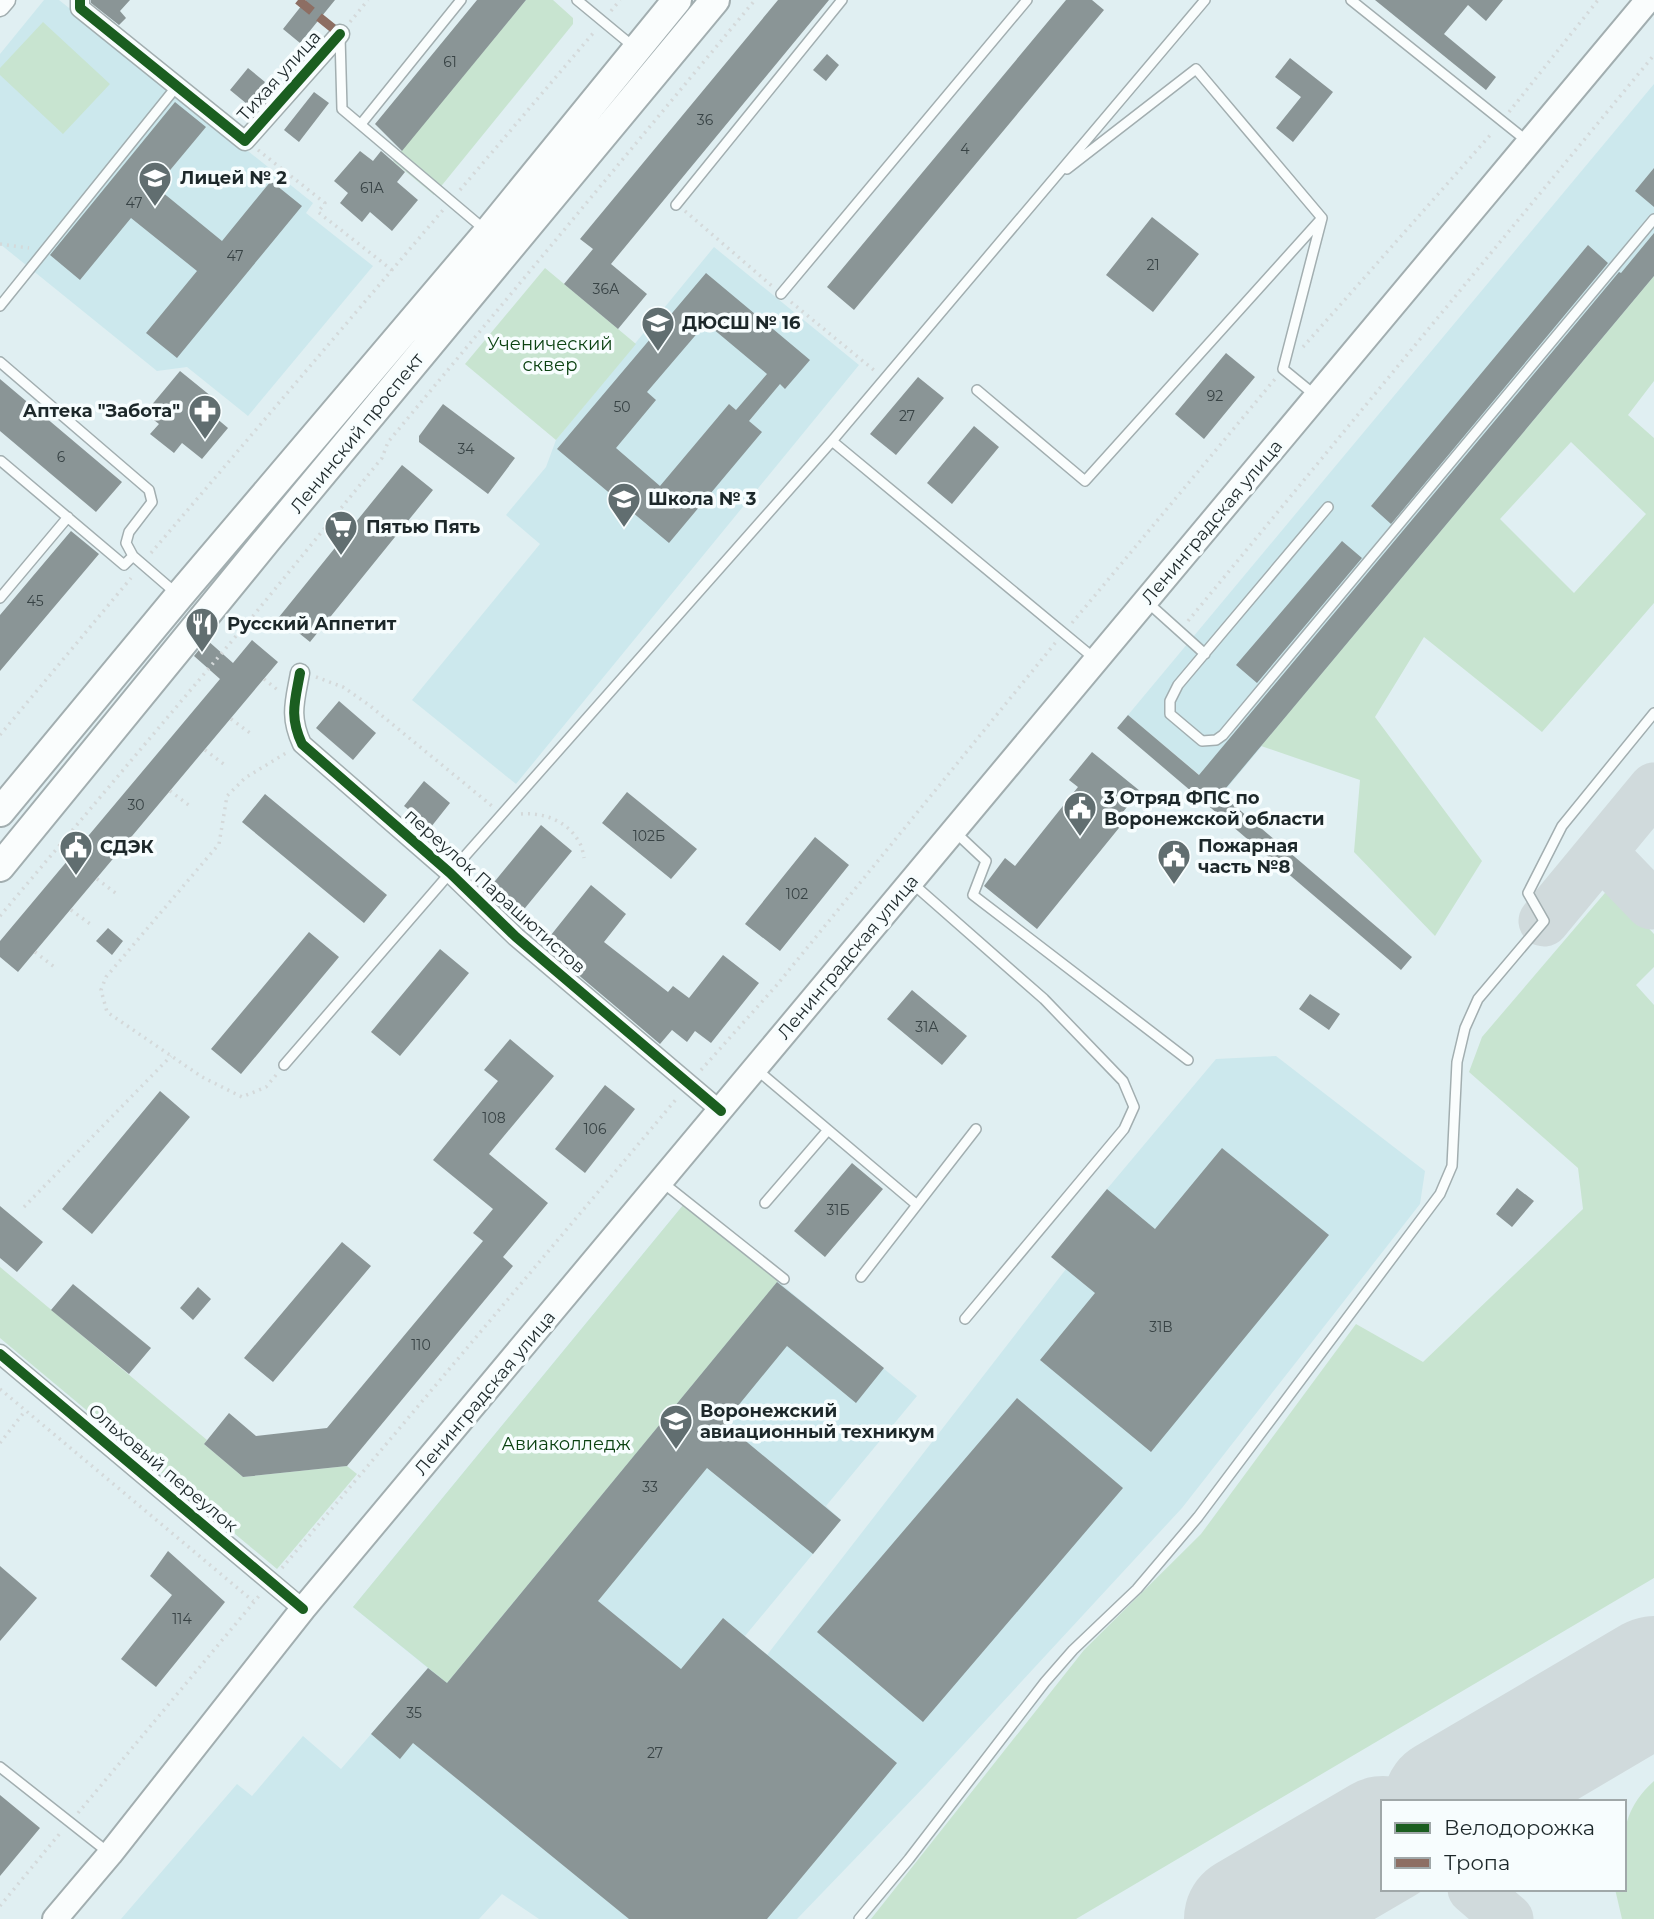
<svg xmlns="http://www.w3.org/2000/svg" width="1654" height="1919" font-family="Montserrat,sans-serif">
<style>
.built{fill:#cce8ed}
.green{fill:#c8e4d0;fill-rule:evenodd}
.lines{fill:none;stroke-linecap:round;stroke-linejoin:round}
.taxiway{stroke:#d0dadc;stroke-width:51}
.runway{stroke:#d0dadc;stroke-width:128}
.building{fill:#8a9596;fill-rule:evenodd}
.service-casing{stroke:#a2aeb0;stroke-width:12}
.minor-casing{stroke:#a2aeb0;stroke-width:21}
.secondary-casing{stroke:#a2aeb0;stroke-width:28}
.primary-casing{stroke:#a2aeb0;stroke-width:32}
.path{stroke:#d4d9da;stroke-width:3.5;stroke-dasharray:2 5;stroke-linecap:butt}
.service{stroke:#fafdfd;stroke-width:9}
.minor{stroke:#fafdfd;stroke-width:18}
.secondary{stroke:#fafdfd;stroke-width:24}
.primary{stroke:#fafdfd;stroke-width:28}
.quiet{stroke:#8d6e63;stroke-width:9;stroke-dasharray:18 9;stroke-linecap:butt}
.cycleway-casing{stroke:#f7fdfe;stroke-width:15}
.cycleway{stroke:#1b5e20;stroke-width:10}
.labels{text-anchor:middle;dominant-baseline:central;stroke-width:7;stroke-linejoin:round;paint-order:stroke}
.number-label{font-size:14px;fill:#384345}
.street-label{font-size:18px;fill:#1d282a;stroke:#f7fdfe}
.poi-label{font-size:18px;font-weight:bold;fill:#1d282a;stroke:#f7fdfe;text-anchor:start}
.park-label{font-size:18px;fill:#0b4211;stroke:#f7fdfe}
</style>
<rect width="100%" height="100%" fill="#e0eff2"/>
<path class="built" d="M44,0H59L313,203L306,213L373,266L248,416L187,367L157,371L0,244V54Z
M1654,84V276L1222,794L1128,715Z
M714,247L859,365L516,784L412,700L540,544L506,515L546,467L556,440Z
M1276,1056L1425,1171L1420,1204L1182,1508L926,1785L797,1919H539L502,1894L479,1919H121L237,1784L252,1796L303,1736L341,1769L428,1668L353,1607L684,1204L917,1396L826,1506L841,1520L745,1636L767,1655L1066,1269L1107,1189L1216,1059Z"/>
<path class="green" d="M526,0H553L573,18V24L434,195L393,161Z
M43,22L110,84L63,134L0,75V68Z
M545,268L636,344L556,440L465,364Z
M1654,276V381L1628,415L1654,438V603L1542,732L1424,637L1375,717L1482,861L1435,936L1354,852L1360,780L1261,746ZM1571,442L1646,514L1574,593L1500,519Z
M1610,887L1654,934V967L1636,985L1654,1005V1578L1076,1919H871L1084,1650L1201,1534L1356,1324L1423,1362L1583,1209L1578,1168L1469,1072L1482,1037Z
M684,1204L778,1281L447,1683L353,1607Z
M0,1267L207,1440L204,1444L243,1477L347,1466L357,1474L277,1569L0,1338Z
M1654,1781V1919H1622L1615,1889H1624C1624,1843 1617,1815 1654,1781Z"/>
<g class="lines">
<path class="taxiway" d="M1601,852L1651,904
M1544,921L1654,788
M1521,1802L1589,1718
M1309,1883L1352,1871L1372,1869L1383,1864
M1473,1889L1508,1919"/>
<path class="runway" d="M1447,1802L1654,1680
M1248,1919L1383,1840"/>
</g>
<path class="building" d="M91,0H130L120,11L126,18L119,25L91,3Z
M306,0H335L300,43L283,29Z
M477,0H526L402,151L375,124Z
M778,0H829L611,264L647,294L618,329L564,284L593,249L580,239Z
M1066,0H1092L1104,10L854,310L827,287Z
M1375,0H1503L1486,21L1468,5L1444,34L1496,77L1486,90Z
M827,54L839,65L826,81L813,70Z
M1290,58L1333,92L1293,142L1276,128L1301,97L1275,77Z
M248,68L265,82L247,104L230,90Z
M314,92L329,103L299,142L284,130Z
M175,102L206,127L156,187L222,241L271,181L302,206L177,358L146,333L197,271L131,218L80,280L50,255Z
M360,151L373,161L381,151L405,172L397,182L418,200L392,231L370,212L362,222L340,203L348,193L334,181Z
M1654,168V207L1635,191Z
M1152,217L1199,254L1153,312L1106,275Z
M1654,233V276L1221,794L1412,957L1401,970L1117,728L1128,715L1199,775L1619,272L1621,273Z
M1588,245L1608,263L1391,524L1371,506Z
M706,273L810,360L785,389L780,384L749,421L762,432L669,543L557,449ZM706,323L767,374L736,410L729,404L660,486L616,448L656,400L647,392Z
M1226,353L1255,377L1204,439L1175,414Z
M180,371L217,401L209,412L228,428L202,459L182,443L174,453L150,434L159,424L145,413Z
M918,377L944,398L896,455L870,434Z
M0,379L122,482L96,512L0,431Z
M443,404L515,458L488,494L419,442V436Z
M974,426L999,447L952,504L927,483Z
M402,465L433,490L310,642L279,617Z
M71,531L99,554L0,671V615Z
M1342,541L1362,558L1257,683L1236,665Z
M207,640L233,663L252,640L278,662L18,972L0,957V941L220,679L194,656Z
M339,701L376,733L353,760L316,728Z
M1092,752L1140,791L1118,818L1123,823L1037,929L984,886L1005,858L1015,866L1078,787L1069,780Z
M424,781L450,803L431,827L404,806Z
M627,792L697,849L671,879L602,823Z
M265,794L387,895L364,923L242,822Z
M541,825L572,851L516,919L486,892Z
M815,837L849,865L780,951L745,924Z
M591,885L626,914L604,942L668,992L673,986L689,998L723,955L759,983L711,1043L695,1031L687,1042L672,1030L660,1044L543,945Z
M108,928L123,941L112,955L96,941Z
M309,932L339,957L241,1074L211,1049Z
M440,949L469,973L400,1056L371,1032Z
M912,990L967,1036L942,1065L887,1019Z
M1310,994L1340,1014L1329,1030L1299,1009Z
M510,1039L554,1076L489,1154L548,1203L503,1257L513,1266L347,1466L243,1477L204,1444L229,1413L256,1436L327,1428L483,1241L473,1233L493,1209L433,1160L498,1081L484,1070Z
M605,1085L635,1109L585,1173L555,1149Z
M160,1091L190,1117L92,1234L62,1209Z
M1222,1148L1329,1235L1151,1452L1040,1360L1095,1293L1051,1257L1107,1189L1155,1229Z
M852,1163L883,1189L825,1257L794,1231Z
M1517,1188L1534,1201L1512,1227L1496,1214Z
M0,1206L43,1242L17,1272L0,1258Z
M342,1242L371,1266L273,1382L244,1358Z
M777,1282L884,1368L856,1403L787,1346L724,1423L841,1520L813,1554L707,1468L598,1601L681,1669L723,1618L897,1763L767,1919H629L413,1743L400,1759L371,1734L428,1668L447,1683Z
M73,1284L151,1348L129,1374L51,1310Z
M198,1287L211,1299L193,1320L180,1308Z
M1017,1398L1123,1488L923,1722L817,1632Z
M168,1551L225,1602L156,1687L121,1659L172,1595L150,1576Z
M0,1566L37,1598L0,1641Z
M0,1795L40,1828L0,1876Z"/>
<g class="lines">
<defs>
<path id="service" d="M577,0L635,48
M1351,0L1527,141
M340,36L342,109L484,229
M361,124L461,0
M1067,169L1196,69L1322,218
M676,205L842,0
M781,294L1027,0
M0,306L177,86
M0,362L149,490L152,502L129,532L126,543L133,556L177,594
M977,390L1085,481L1322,218L1283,369L1316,396
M832,441L1095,659
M1,461L124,565L133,556
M1328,507L1178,685L1170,701V714L1202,741L1216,740L1223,735L1654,219
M0,598L68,517
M1146,601L1205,654
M954,831L986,861L973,895L1188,1060
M912,883L1044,999L1123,1081L1134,1107L1124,1129L965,1319
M284,1065L450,873L832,441L1205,0
M756,1069L917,1205
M662,1182L784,1279
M765,1203L828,1130
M861,1277L976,1129
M0,1767L109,1853
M859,1919L909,1859L1045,1682L1073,1650L1137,1589L1198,1517L1440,1194L1452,1166L1457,1062L1465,1028L1478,999L1544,921L1528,893L1562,826L1654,713"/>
<path id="minor" d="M80,0V8L245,141L340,34
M0,7L6,0
M300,673C295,701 289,716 302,744L450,873L516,937L721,1111
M0,1354L303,1609"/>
<path id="secondary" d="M55,1919L110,1854L303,1609L1648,0"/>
<path id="primary" d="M0,812L179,596L488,232L677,0
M0,867L267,540L715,0"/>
</defs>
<use href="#service" class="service-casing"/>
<use href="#minor" class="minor-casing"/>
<use href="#secondary" class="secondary-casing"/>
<use href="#primary" class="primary-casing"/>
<path class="path" d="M611,11L620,0
M350,22L368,0
M1509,112L1598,0
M258,150L325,203L318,212L392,270
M460,190L595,31
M685,211L772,286
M0,244L29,248
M791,302L875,371
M1303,347L1493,132
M151,553L443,210
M1188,621L1654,55
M1072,623L1275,379
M316,677L343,687L369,705L492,806
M264,679L279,691
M231,719L250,733
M0,735L131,578
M205,750L225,765
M170,791L190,806
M521,814C543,812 568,821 579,842C582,846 583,853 584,858
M132,837L152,853
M97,879L118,895
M71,910L93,926
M0,916L253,616L382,458L388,442L755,0
M35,952L57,969
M701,1070L776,986L1056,642
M276,1075L266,1087L242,1097L202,1077L107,1012L101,990L106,977L219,844L227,796L245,778L286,753
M24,1207L171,1056
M0,1389L253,1601
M0,1443L25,1411
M282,1568L678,1097
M78,1813L259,1596
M0,1906L61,1832"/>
<use href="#service" class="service"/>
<use href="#minor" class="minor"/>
<use href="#secondary" class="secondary"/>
<use href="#primary" class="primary"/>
<path class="quiet" d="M298,0L340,34"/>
<defs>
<path id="cycleway" d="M80,0V8L245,141L340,34
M300,673C295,701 289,716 302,744L450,873L516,937L721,1111
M0,1354L303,1609"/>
</defs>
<use href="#cycleway" class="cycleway-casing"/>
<use href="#cycleway" class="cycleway"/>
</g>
<defs>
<symbol id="school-pin" viewBox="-11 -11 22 30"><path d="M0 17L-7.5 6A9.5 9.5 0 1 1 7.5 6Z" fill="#616e70" stroke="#f7fdfe"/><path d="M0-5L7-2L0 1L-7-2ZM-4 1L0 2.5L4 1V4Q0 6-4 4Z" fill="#fff"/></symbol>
<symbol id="pharmacy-pin" viewBox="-11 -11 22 30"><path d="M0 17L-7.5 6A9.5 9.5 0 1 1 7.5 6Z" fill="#616e70" stroke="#f7fdfe"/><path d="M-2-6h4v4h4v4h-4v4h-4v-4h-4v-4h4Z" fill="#fff"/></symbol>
<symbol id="supermarket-pin" viewBox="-11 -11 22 30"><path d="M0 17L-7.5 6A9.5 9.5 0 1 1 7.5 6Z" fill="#616e70" stroke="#f7fdfe"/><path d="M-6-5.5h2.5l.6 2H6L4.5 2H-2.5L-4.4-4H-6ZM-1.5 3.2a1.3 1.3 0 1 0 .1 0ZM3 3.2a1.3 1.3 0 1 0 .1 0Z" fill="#fff"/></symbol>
<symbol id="restaurant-pin" viewBox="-11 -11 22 30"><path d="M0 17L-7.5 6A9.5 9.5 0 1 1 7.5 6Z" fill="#616e70" stroke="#f7fdfe"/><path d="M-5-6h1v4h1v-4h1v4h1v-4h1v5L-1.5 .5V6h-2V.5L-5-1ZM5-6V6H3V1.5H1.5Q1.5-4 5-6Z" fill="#fff"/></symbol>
<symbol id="civic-pin" viewBox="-11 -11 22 30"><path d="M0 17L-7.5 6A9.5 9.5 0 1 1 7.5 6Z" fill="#616e70" stroke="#f7fdfe"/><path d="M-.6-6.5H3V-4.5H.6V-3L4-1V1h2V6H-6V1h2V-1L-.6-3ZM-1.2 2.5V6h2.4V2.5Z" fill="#fff"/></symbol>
<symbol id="university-pin" viewBox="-11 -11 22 30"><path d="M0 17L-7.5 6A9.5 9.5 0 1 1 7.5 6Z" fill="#616e70" stroke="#f7fdfe"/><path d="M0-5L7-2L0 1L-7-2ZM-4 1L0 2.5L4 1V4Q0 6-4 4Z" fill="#fff"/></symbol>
</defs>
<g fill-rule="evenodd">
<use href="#school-pin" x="136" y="159" width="38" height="52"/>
<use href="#school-pin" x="639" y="304" width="38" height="52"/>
<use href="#pharmacy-pin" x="186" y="392" width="38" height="52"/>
<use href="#school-pin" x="605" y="480" width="38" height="52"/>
<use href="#supermarket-pin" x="322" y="508" width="38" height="52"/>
<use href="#restaurant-pin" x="183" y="605" width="38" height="52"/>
<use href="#civic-pin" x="1061" y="789" width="38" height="52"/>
<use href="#civic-pin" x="57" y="828" width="38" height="52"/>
<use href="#civic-pin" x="1155" y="837" width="38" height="52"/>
<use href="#university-pin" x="657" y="1402" width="38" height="52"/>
</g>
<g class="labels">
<g class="number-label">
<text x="450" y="62">61</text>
<text x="705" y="120">36</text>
<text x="965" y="149">4</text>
<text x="372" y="188">61А</text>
<text x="134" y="203">47</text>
<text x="235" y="256">47</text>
<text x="1153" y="265">21</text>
<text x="606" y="289">36А</text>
<text x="1215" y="396">92</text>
<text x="622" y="407">50</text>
<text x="907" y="416">27</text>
<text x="466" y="449">34</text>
<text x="61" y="457">6</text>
<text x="35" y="601">45</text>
<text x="136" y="805">30</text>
<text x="649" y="836">102Б</text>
<text x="797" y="894">102</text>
<text x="927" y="1027">31А</text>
<text x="494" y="1118">108</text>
<text x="595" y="1129">106</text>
<text x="838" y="1210">31Б</text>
<text x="1161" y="1327">31В</text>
<text x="421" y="1345">110</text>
<text x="650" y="1487">33</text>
<text x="182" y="1619">114</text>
<text x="414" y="1713">35</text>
<text x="655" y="1753">27</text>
</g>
<g class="street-label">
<text transform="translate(279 76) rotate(-48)">Тихая улица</text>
<text transform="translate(357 433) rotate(-51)">Ленинский проспект</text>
<text transform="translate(1212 522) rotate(-50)">Ленинградская улица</text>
<text transform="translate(495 891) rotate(42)">переулок Парашютистов</text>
<text transform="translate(848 957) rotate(-50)">Ленинградская улица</text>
<text transform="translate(485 1393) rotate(-50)">Ленинградская улица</text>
<text transform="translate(163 1468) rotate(40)">Ольховый переулок</text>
</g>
<g class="poi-label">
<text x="180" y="178">Лицей № 2</text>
<text x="682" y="323">ДЮСШ № 16</text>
<text x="180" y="411" text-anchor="end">Аптека "Забота"</text>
<text x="648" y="499">Школа № 3</text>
<text x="366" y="527">Пятью Пять</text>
<text x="227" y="624">Русский Аппетит</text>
<text x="1104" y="798">3 Отряд ФПС по<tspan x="1104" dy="21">Воронежской области</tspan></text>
<text x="1198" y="846">Пожарная<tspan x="1198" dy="21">часть №8</tspan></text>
<text x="100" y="847">СДЭК</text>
<text x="700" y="1411">Воронежский<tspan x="700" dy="21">авиационный техникум</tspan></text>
</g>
<g class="park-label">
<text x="550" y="344">Ученический<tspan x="550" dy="21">сквер</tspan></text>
<text x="566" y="1444">Авиаколледж</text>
</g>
</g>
<rect x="1381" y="1800" width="245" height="91" fill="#f7fdfe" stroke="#a0a8a9" stroke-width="2"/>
<rect x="1395" y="1823" width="35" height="10" fill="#1b5e20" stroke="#a0a8a9" stroke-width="2"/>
<text x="1444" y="1835" font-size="21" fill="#1d282a">Велодорожка</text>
<rect x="1395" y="1858" width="35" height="10" fill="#8d6e63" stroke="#a0a8a9" stroke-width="2"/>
<text x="1444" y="1870" font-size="21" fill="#1d282a">Тропа</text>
</svg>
